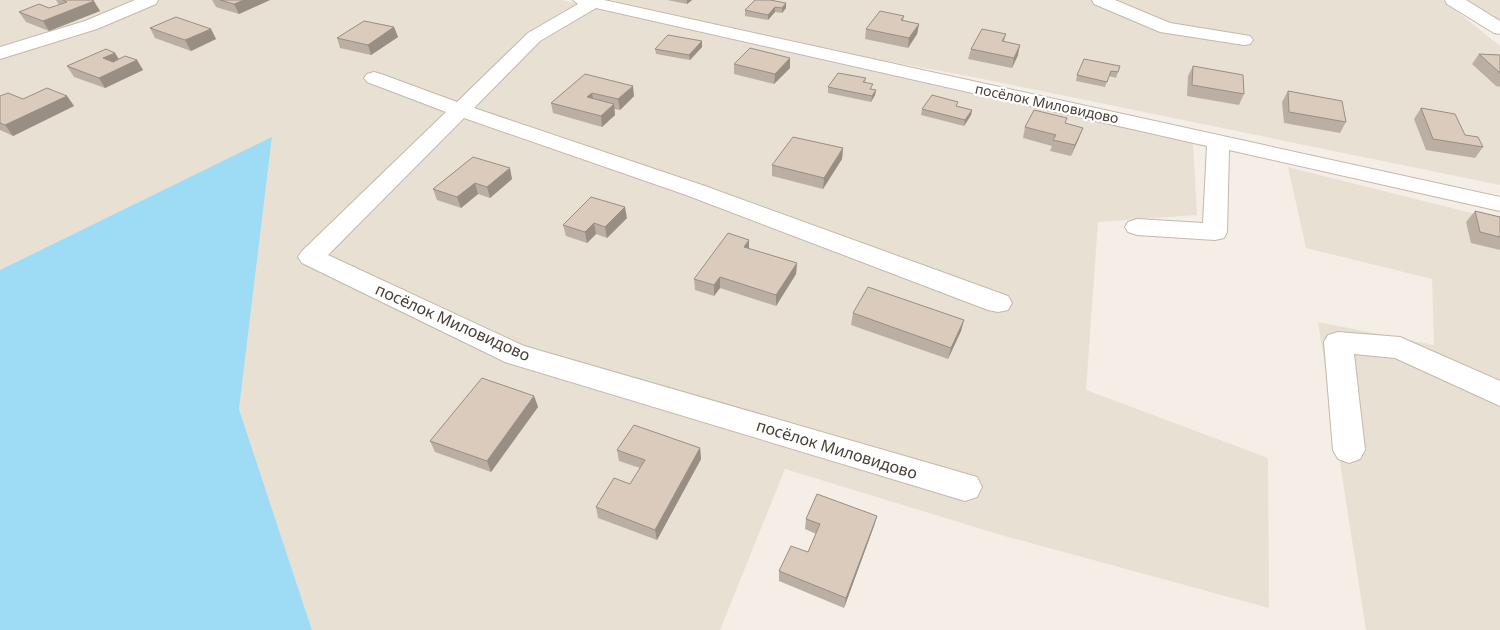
<svg xmlns="http://www.w3.org/2000/svg" width="1500" height="630" font-family="'Noto Sans',sans-serif">
<style>
.residential{fill:#e8e0d3}
.water{fill:#9edbf5}
.lines{fill:none;stroke-linecap:round;stroke-linejoin:round}
.minor-casing{stroke:#c3b8ab;stroke-width:2}
.minor{fill:#fff;fill-rule:evenodd}
.wall{fill:#bbafa3}
.shaded-wall{fill:#998e84}
.building{fill:#dacbbd;stroke:#998e84}
.labels{text-anchor:middle;dominant-baseline:central;stroke-width:4.5;stroke-linejoin:round;paint-order:stroke}
.far-street-label{font-size:14px;fill:#473e35;stroke:#fff}
.street-label{font-size:16px;fill:#473e35;stroke:#fff}
</style>
<rect width="100%" height="100%" fill="#f4eee6"/>
<path class="residential" d="M0,0H562L1193,144L1197,215L1098,222L1086,390L1268,458L1269,608L1001,535L785,469L720,630H312L239,409L272,138L0,270Z
M612,0H1443L1500,46V185L968,76L684,24Z
M1468,0H1500V20Z
M1288,167L1500,220V630H1366L1318,322L1434,345L1432,279L1306,248Z"/>
<path class="water" d="M272,137L239,409L312,630H0V270Z"/>
<g class="lines">
<defs>
<path id="minor" d="M135,0H158L156,4L97,29L0,59V47L85,21Z
M573,0H604L1500,197V211L1229,150L1227,232L1224,238L1215,240L1137,235L1128,232L1125,227L1128,222L1137,219L1203,223L1207,146L596,8L540,41L474,108L702,185L1008,296L1012,303L1008,310L998,312L988,310L686,195L464,118L328,255L524,346L977,477L982,487L977,497L965,501L505,362L302,263L298,257L302,251L446,112L367,82L364,78L367,74L374,72L381,74L457,102L528,33L578,4Z
M1092,0H1115L1170,23L1244,35L1250,36L1253,40L1250,44L1244,45L1160,32L1094,4Z
M1445,0H1466L1500,21V34L1494,33L1447,4Z
M1338,332L1400,337L1500,381V406L1395,358L1354,354L1365,450L1360,459L1349,463L1338,459L1333,450L1324,342L1328,335Z"/>
</defs>
<use href="#minor" class="minor-casing"/>
<use href="#minor" class="minor"/>
</g>
<path class="wall" d="M56,0H92L100,11L49,31L26,22L19,12L49,8L59,5Z
M212,0H270L239,14L216,7Z
M667,0H692L687,4Z
M786,3V8L782,13L775,12L768,20L745,16V10Z
M904,16L903,21L919,24L917,34L908,48L865,39L866,29Z
M394,27L398,37L371,55L340,48L337,38Z
M150,28L211,29L216,39L191,51L155,38Z
M1006,34L1004,42L1018,55L1012,68L968,59L971,49Z
M702,41V47L690,60L656,54L655,49Z
M115,53L119,59L137,60L143,70L105,88L74,77L67,66Z
M1479,54L1500,55V87L1496,86L1472,64Z
M734,64L790,68L774,84L734,74Z
M1120,66L1116,78L1109,76L1105,87L1076,81L1077,75Z
M1193,66L1244,94L1239,105L1187,96L1188,76Z
M585,74L634,96L620,110L614,109L615,115L602,127L553,113L551,103Z
M866,78L865,83L872,89L876,90L875,95L871,102L828,93V87Z
M1288,91L1346,122L1340,133L1284,123L1282,102Z
M0,96L23,99L67,96L74,106L13,136L0,130Z
M957,106L972,110L971,115L964,126L921,115L922,109Z
M1421,108L1465,135L1483,147L1475,158L1426,150L1414,119Z
M1067,118L1065,123L1079,138L1071,156L1050,151L1052,146L1023,138L1025,127Z
M843,148L842,159L823,189L772,176V165Z
M473,157L512,179L490,198L478,194L461,208L437,200L433,189Z
M1475,211L1500,217V250L1471,243L1466,222Z
M627,218L607,238L596,234L587,243L566,236L563,225Z
M749,240V249L797,263L796,274L776,306L720,288L714,296L695,290L694,279Z
M853,313L964,320L961,331L948,359L851,325Z
M534,396L538,407L491,472L435,452L430,441Z
M700,448L701,459L657,540L598,518L596,507L630,484L640,468L619,461L617,450Z
M877,516L874,526L844,608L779,581V571L808,552L816,534L805,529L806,519Z"/>
<path class="shaded-wall" d="M244,0H270L239,14L234,4Z
M687,0H692L687,4Z
M94,1L100,11L49,31L43,21Z
M786,3V8L782,13V8Z
M775,7V12L768,20V15Z
M919,24L917,34L908,48L909,38Z
M394,27L398,37L371,55L368,45Z
M211,29L216,39L191,51L185,40Z
M702,41V47L690,60L689,55Z
M1020,45L1018,55L1012,68L1014,58Z
M115,53L121,63L109,69L103,58Z
M790,58V68L774,84L775,74Z
M137,60L143,70L105,88L99,78Z
M633,86L634,96L620,110L618,99Z
M876,90L875,95L871,102L872,96Z
M592,93L594,103L587,97Z
M67,96L74,106L13,136L5,125Z
M614,104L615,115L602,127L601,116Z
M972,110L971,115L964,126L965,120Z
M1083,128L1079,138L1071,156L1075,145Z
M843,148L842,159L823,189L824,178Z
M510,168L512,179L490,198L487,187Z
M475,183L478,194L461,208L457,197Z
M625,207L627,218L607,238L605,227Z
M594,223L596,234L587,243L585,232Z
M749,240V251L744,247Z
M797,263L796,274L776,306V295Z
M720,277V288L714,296V285Z
M964,320L961,331L948,359L951,348Z
M534,396L538,407L491,472L487,461Z
M700,448L701,459L657,540L655,530Z
M877,516L874,526L844,608L846,598Z"/>
<path class="building" d="M63,0H92L94,1L43,21L19,12L39,4L49,8L67,2Z
M220,0H244L234,4Z
M755,0H770L786,3L782,8L775,7L768,15L745,10Z
M880,11L904,16L901,20L919,24L909,38L866,29Z
M176,17L211,29L185,40L150,28Z
M364,21L394,27L368,45L337,38Z
M982,29L1006,34L1002,41L1020,45L1014,58L971,49Z
M668,35L702,41L689,55L655,49Z
M750,48L790,58L775,74L734,64Z
M106,49L115,53L103,58L113,62L125,56L137,60L99,78L67,66Z
M1479,54L1500,55V73Z
M1084,59L1120,66L1118,72L1111,71L1107,82L1077,75Z
M1193,66L1243,75L1244,94L1192,85Z
M838,73L866,78L863,82L873,84L870,89L876,90L872,96L828,87Z
M585,74L633,86L618,99L592,93L587,97L614,104L601,116L551,103Z
M47,88L67,96L5,125L0,123V96L8,93L23,99Z
M1288,91L1342,101L1346,122L1289,112Z
M932,95L958,102L956,106L972,110L965,120L922,109Z
M1421,108L1455,114L1465,135L1478,137L1483,147L1433,139Z
M1034,110L1067,118L1065,123L1083,128L1075,145L1053,140L1056,135L1025,127Z
M793,137L843,148L824,178L772,165Z
M473,157L510,168L487,187L475,183L457,197L433,189Z
M591,197L625,207L605,227L594,223L585,232L563,225Z
M1475,211L1500,217V237L1480,232Z
M728,233L749,240L744,247L797,263L776,295L720,277L714,285L694,279Z
M868,287L964,320L951,348L853,313Z
M482,378L534,396L487,461L430,441Z
M634,425L700,448L655,530L596,507L614,478L630,484L645,460L617,450Z
M817,494L877,516L846,598L779,571L791,546L808,552L820,524L806,519Z"/>
<g class="labels">
<g class="far-street-label">
<text transform="translate(1047 103) rotate(12)">посёлок Миловидово</text>
</g>
<g class="street-label">
<text transform="translate(453 322) rotate(24)">посёлок Миловидово</text>
<text transform="translate(837 449) rotate(17)">посёлок Миловидово</text>
</g>
</g>
</svg>
